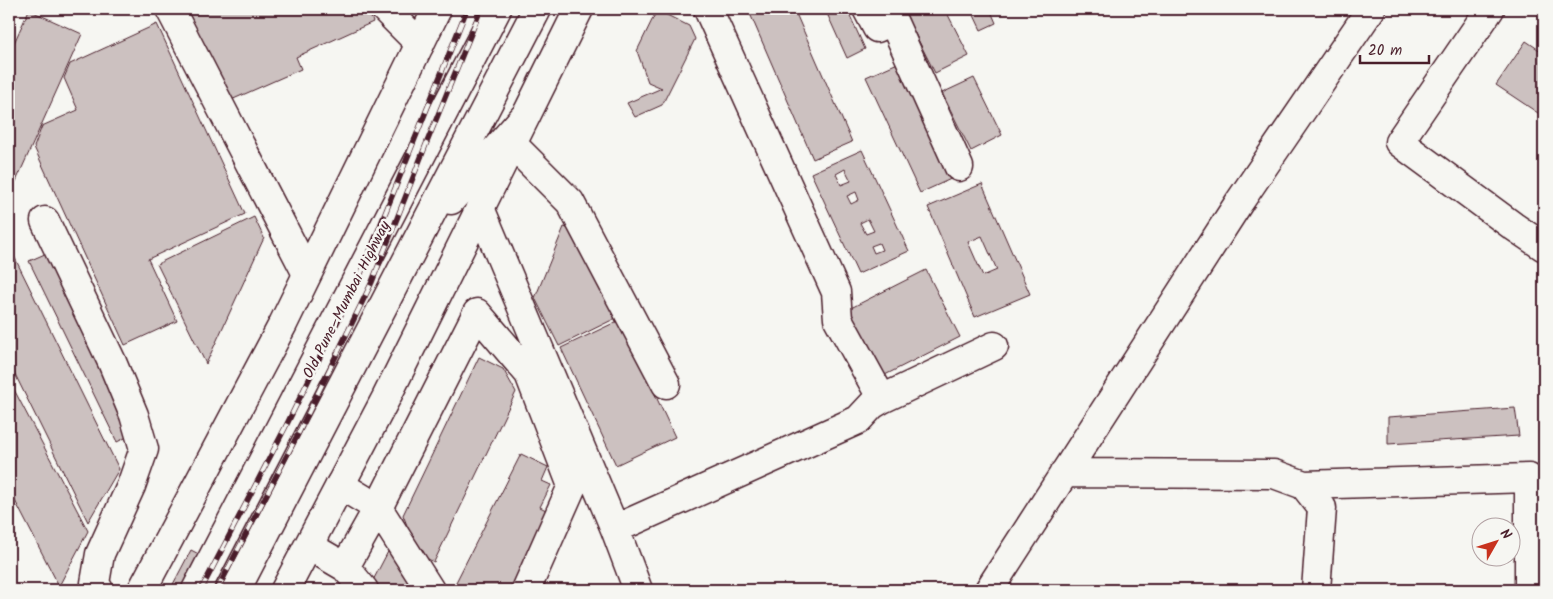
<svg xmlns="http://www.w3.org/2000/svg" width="1553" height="599" font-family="Kalam,sans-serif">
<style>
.building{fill:#ccc1c0;stroke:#4a1f2b;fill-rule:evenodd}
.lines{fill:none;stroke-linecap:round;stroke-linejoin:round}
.minor-casing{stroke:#4a1f2b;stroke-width:31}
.major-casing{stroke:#4a1f2b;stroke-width:31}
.highway-casing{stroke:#4a1f2b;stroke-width:31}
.minor{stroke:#f6f6f2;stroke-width:28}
.major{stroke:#f6f6f2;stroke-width:28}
.highway{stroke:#f6f6f2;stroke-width:28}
.rail-casing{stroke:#4a1f2b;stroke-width:5.5}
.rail{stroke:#f6f6f2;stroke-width:4;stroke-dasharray:11;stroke-linecap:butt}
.labels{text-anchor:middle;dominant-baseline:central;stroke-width:5;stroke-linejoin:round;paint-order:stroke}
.street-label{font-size:15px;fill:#4a1f2b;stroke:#f6f6f2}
</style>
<rect width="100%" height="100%" fill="#f6f6f2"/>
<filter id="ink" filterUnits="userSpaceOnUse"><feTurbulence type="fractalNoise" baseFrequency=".02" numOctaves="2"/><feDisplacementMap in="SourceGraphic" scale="10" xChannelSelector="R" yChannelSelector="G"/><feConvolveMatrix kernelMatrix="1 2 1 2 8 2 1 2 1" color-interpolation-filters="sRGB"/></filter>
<g filter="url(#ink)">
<path class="building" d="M187,9H367L373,22L296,57L301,69L229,101Z
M748,9H794L852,142L813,159Z
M825,9H847L865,49L847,58Z
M915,9H945L969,56L935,73L905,14Z
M971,9H990L996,23L981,30Z
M29,10L82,34L9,197V54Z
M657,10L689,26L695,39L662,105L635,117L627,103L662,88L648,82L637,51Z
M157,24L245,214L148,259L177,321L125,345L34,147L42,126L78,110L64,78L70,64Z
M1526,41L1544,53V117L1496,85Z
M900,62L953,178L920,193L866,77Z
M974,78L1002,135L971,151L942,93Z
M862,150L909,251L858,274L811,173ZM845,169L851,181L841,185L836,174ZM856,192L859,200L851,204L847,196ZM868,219L874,231L866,234L860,223ZM879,243L882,250L874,253L871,246Z
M982,184L1030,294L975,317L928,207ZM982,236L997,270L983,276L968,242Z
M254,217L264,238L206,364L157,264Z
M564,227L578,232L620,316L559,346L535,298Z
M9,246L119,469L88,522L9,362Z
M47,253L135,433L117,442L29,261Z
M926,270L960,337L879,378L845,311Z
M620,320L675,437L616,465L561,348Z
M479,357L503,369L516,392L434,562L418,554L403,515Z
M9,380L88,531L59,586L9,489Z
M1515,408L1519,436L1388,444V417Z
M521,454L548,467L542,481L551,485L540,507L552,513L513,590H452Z
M392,544L421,590H370L369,588Z
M191,550L252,582L247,590H170Z"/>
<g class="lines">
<defs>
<path id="minor" d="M170,9L307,274
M385,9L420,44
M708,9L836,292L838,319L882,399L994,346
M867,9L877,28L893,21L959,167
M1490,9L1399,142L1513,226L1544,247
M512,144L570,202L666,384
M480,208L615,529L638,590
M45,221L112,362L134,415L144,449L131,486L100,554L95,583L99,590
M1064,473L1274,474L1304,485L1322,508L1316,590
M340,485L378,508L430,590
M1304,485L1529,478V590
M615,529L858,420L872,405L882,399
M309,546L345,567L364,590
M345,567L378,508L477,313L529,374L572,486L526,590
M989,590L1240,201L1371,9"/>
<path id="major" d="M142,590L283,324L437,9
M285,590L386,398L579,9"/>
<path id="highway" d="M451,200L526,115
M196,590L497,9
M236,590L537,9"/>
</defs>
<use href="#minor" class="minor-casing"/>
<use href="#major" class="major-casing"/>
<use href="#highway" class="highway-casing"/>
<use href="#minor" class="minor"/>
<use href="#major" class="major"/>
<use href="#highway" class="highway"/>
<defs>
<path id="rail" d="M201,590L285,428L360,276L467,9
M217,590L298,434L372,282L427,142L481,9"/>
</defs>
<use href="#rail" class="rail-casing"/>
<use href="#rail" class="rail"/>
</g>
</g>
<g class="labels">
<g class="street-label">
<text transform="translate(347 300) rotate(-63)">Old Pune–Mumbai Highway</text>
</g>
</g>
<rect width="1553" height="599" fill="none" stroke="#f6f6f2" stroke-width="30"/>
<rect x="15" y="15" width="1523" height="569" fill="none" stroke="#4a1f2b" stroke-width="2" filter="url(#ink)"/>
<g transform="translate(1496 542) rotate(51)"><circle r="24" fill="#f6f6f2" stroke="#b1a0a2"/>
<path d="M0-4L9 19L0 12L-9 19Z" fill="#c8321e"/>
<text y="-8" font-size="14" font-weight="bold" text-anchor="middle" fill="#4a1f2b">N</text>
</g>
<path d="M1360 55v8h69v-8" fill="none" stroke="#4a1f2b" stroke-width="2.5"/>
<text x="1368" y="55" font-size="15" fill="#4a1f2b" stroke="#f6f6f2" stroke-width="4" paint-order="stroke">20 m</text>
</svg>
